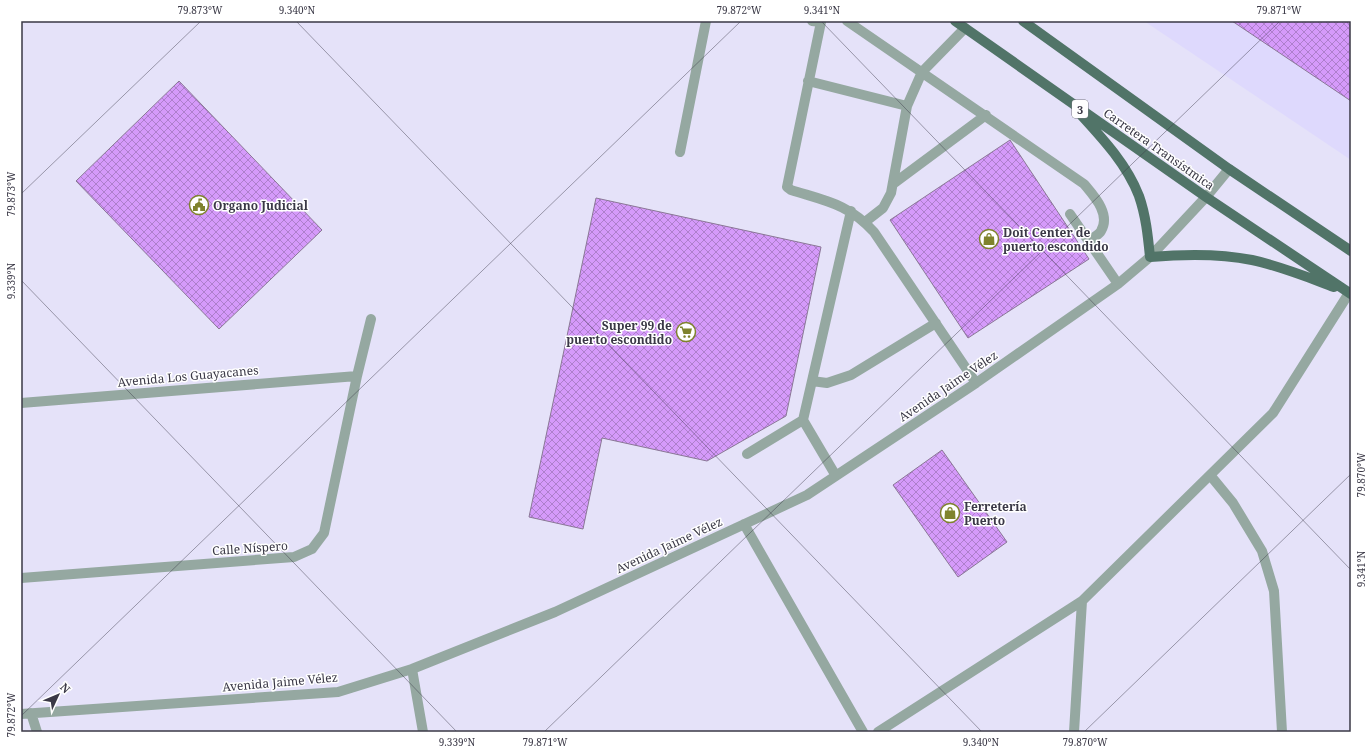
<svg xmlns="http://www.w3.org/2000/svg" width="1372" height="753" font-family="'Noto Serif',serif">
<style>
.built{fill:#ded9fd}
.building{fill:url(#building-cross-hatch);stroke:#8a7796}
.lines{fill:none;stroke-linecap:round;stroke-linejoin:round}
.minor{stroke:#95a8a1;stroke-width:10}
.major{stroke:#517468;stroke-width:10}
.ticks{fill:none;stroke:#3a3846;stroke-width:1;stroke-opacity:0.45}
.labels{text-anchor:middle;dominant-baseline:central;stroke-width:3;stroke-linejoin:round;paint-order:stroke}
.shield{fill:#fff;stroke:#75747e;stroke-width:1}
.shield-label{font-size:11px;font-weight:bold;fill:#3a3846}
.street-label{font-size:12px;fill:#3a3846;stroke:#fff}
.poi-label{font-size:12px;font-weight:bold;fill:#3a3846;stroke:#fff;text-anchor:start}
.neatline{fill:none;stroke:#3a3846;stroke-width:1.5}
.ticks-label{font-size:10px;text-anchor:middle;fill:#3a3846}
</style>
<defs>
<pattern id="building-cross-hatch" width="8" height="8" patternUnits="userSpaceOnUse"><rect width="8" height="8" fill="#d59afa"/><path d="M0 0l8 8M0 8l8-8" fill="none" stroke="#ae7fcc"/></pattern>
</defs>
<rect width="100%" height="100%" fill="#e5e2f9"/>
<path class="built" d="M1144,21H1351V160Z"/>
<path class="building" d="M1232,21H1351V101Z
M179,81L322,230L219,329L76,181Z
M1010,140L1089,259L968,338L890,220Z
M596,198L821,247L786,416L707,461L602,438L583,529L529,517Z
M942,450L1007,542L958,577L893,485Z"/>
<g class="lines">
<path class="minor" d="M812,21L821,22L787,187L791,190C826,201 849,204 874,232L976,383
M847,21L1084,184C1094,196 1111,214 1101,231C1099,235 1092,238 1089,241
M808,81L907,106
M680,152L706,21
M893,184L986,115
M1070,214L1118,284
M865,222L883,208L891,193L907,106L922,72L965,28
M812,381L827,383L851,375L936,323
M21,403L357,376
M747,454L803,420
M1210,475L1233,503L1262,551L1274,591L1282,732
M836,476L803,420L851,211
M744,524L863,732
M21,578L294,557L312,549L324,533L357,376L371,319
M412,669L423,732
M31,713L37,732
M21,714L338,692L412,669L555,612L807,495L976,383L1118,284L1150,257L1206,197L1229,169
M878,732L1082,601L1273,413L1349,293
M1074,732L1082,601"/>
<path class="major" d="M955,21L1206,197L1351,294
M1023,21L1229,169L1351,251
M1082,116C1104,140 1127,165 1139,196C1146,216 1148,237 1150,257C1184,254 1218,253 1252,260C1280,266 1307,277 1334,287"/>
</g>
<path class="ticks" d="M296,21L982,732M821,21L1351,570M1346,21L1351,27M21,194L201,21M21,280L457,732M21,716L741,21M544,732L1280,21M1084,732L1351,474"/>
<defs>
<symbol id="civic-ring" viewBox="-11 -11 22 22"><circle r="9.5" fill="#fff" stroke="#7f832d" stroke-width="1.5"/><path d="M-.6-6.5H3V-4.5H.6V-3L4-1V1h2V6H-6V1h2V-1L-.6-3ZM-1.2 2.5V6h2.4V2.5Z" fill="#7f832d"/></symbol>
<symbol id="shop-ring" viewBox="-11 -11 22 22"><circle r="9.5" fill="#fff" stroke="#7f832d" stroke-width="1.5"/><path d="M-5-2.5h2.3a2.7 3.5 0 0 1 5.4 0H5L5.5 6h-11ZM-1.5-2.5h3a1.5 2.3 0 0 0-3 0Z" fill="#7f832d"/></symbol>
<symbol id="supermarket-ring" viewBox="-11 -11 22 22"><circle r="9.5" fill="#fff" stroke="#7f832d" stroke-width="1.5"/><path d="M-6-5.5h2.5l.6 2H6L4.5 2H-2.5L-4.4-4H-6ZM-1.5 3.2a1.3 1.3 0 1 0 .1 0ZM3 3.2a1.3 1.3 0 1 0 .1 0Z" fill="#7f832d"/></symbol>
</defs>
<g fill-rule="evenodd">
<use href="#civic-ring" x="188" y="194" width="22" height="22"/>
<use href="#shop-ring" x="978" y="228" width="22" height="22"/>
<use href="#supermarket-ring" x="675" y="321" width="22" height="22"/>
<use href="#shop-ring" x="939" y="502" width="22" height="22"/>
</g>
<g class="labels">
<rect class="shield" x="1072" y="100" width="16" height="18" rx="3"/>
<g class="shield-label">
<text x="1080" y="109">3</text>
</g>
<g class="street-label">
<text transform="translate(1159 149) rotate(35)">Carretera Transístmica</text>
<text transform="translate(188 376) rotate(-5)">Avenida Los Guayacanes</text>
<text transform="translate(948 386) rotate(-34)">Avenida Jaime Vélez</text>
<text transform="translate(669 545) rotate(-25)">Avenida Jaime Vélez</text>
<text transform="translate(250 548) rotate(-4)">Calle Níspero</text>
<text transform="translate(280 682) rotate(-5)">Avenida Jaime Vélez</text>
</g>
<g class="poi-label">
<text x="213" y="205">Organo Judicial</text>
<text x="1003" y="232">Doit Center de<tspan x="1003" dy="14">puerto escondido</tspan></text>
<text x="672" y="325" text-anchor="end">Super 99 de<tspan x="672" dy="14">puerto escondido</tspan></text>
<text x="964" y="506">Ferretería<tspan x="964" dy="14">Puerto</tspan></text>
</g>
</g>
<rect width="1372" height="753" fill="none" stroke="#ffffff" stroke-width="44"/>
<g transform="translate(58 695) rotate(46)" stroke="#ffffff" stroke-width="3" paint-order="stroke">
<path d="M0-3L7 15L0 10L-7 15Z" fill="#3a3846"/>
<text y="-6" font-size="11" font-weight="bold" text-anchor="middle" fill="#3a3846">N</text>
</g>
<rect x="22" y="22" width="1328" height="709" class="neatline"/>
<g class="ticks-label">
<text x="200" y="14">79.873°W</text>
<text x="297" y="14">9.340°N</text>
<text x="739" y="14">79.872°W</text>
<text x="822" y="14">9.341°N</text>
<text x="1279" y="14">79.871°W</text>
<text transform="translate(11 194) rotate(-90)" y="4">79.873°W</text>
<text transform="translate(11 281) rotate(-90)" y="4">9.339°N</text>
<text transform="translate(1361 475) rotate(-90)" y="4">79.870°W</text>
<text transform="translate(1361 569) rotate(-90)" y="4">9.341°N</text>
<text transform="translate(11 715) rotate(-90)" y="4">79.872°W</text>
<text x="457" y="746">9.339°N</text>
<text x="545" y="746">79.871°W</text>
<text x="981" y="746">9.340°N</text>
<text x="1085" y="746">79.870°W</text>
</g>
</svg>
